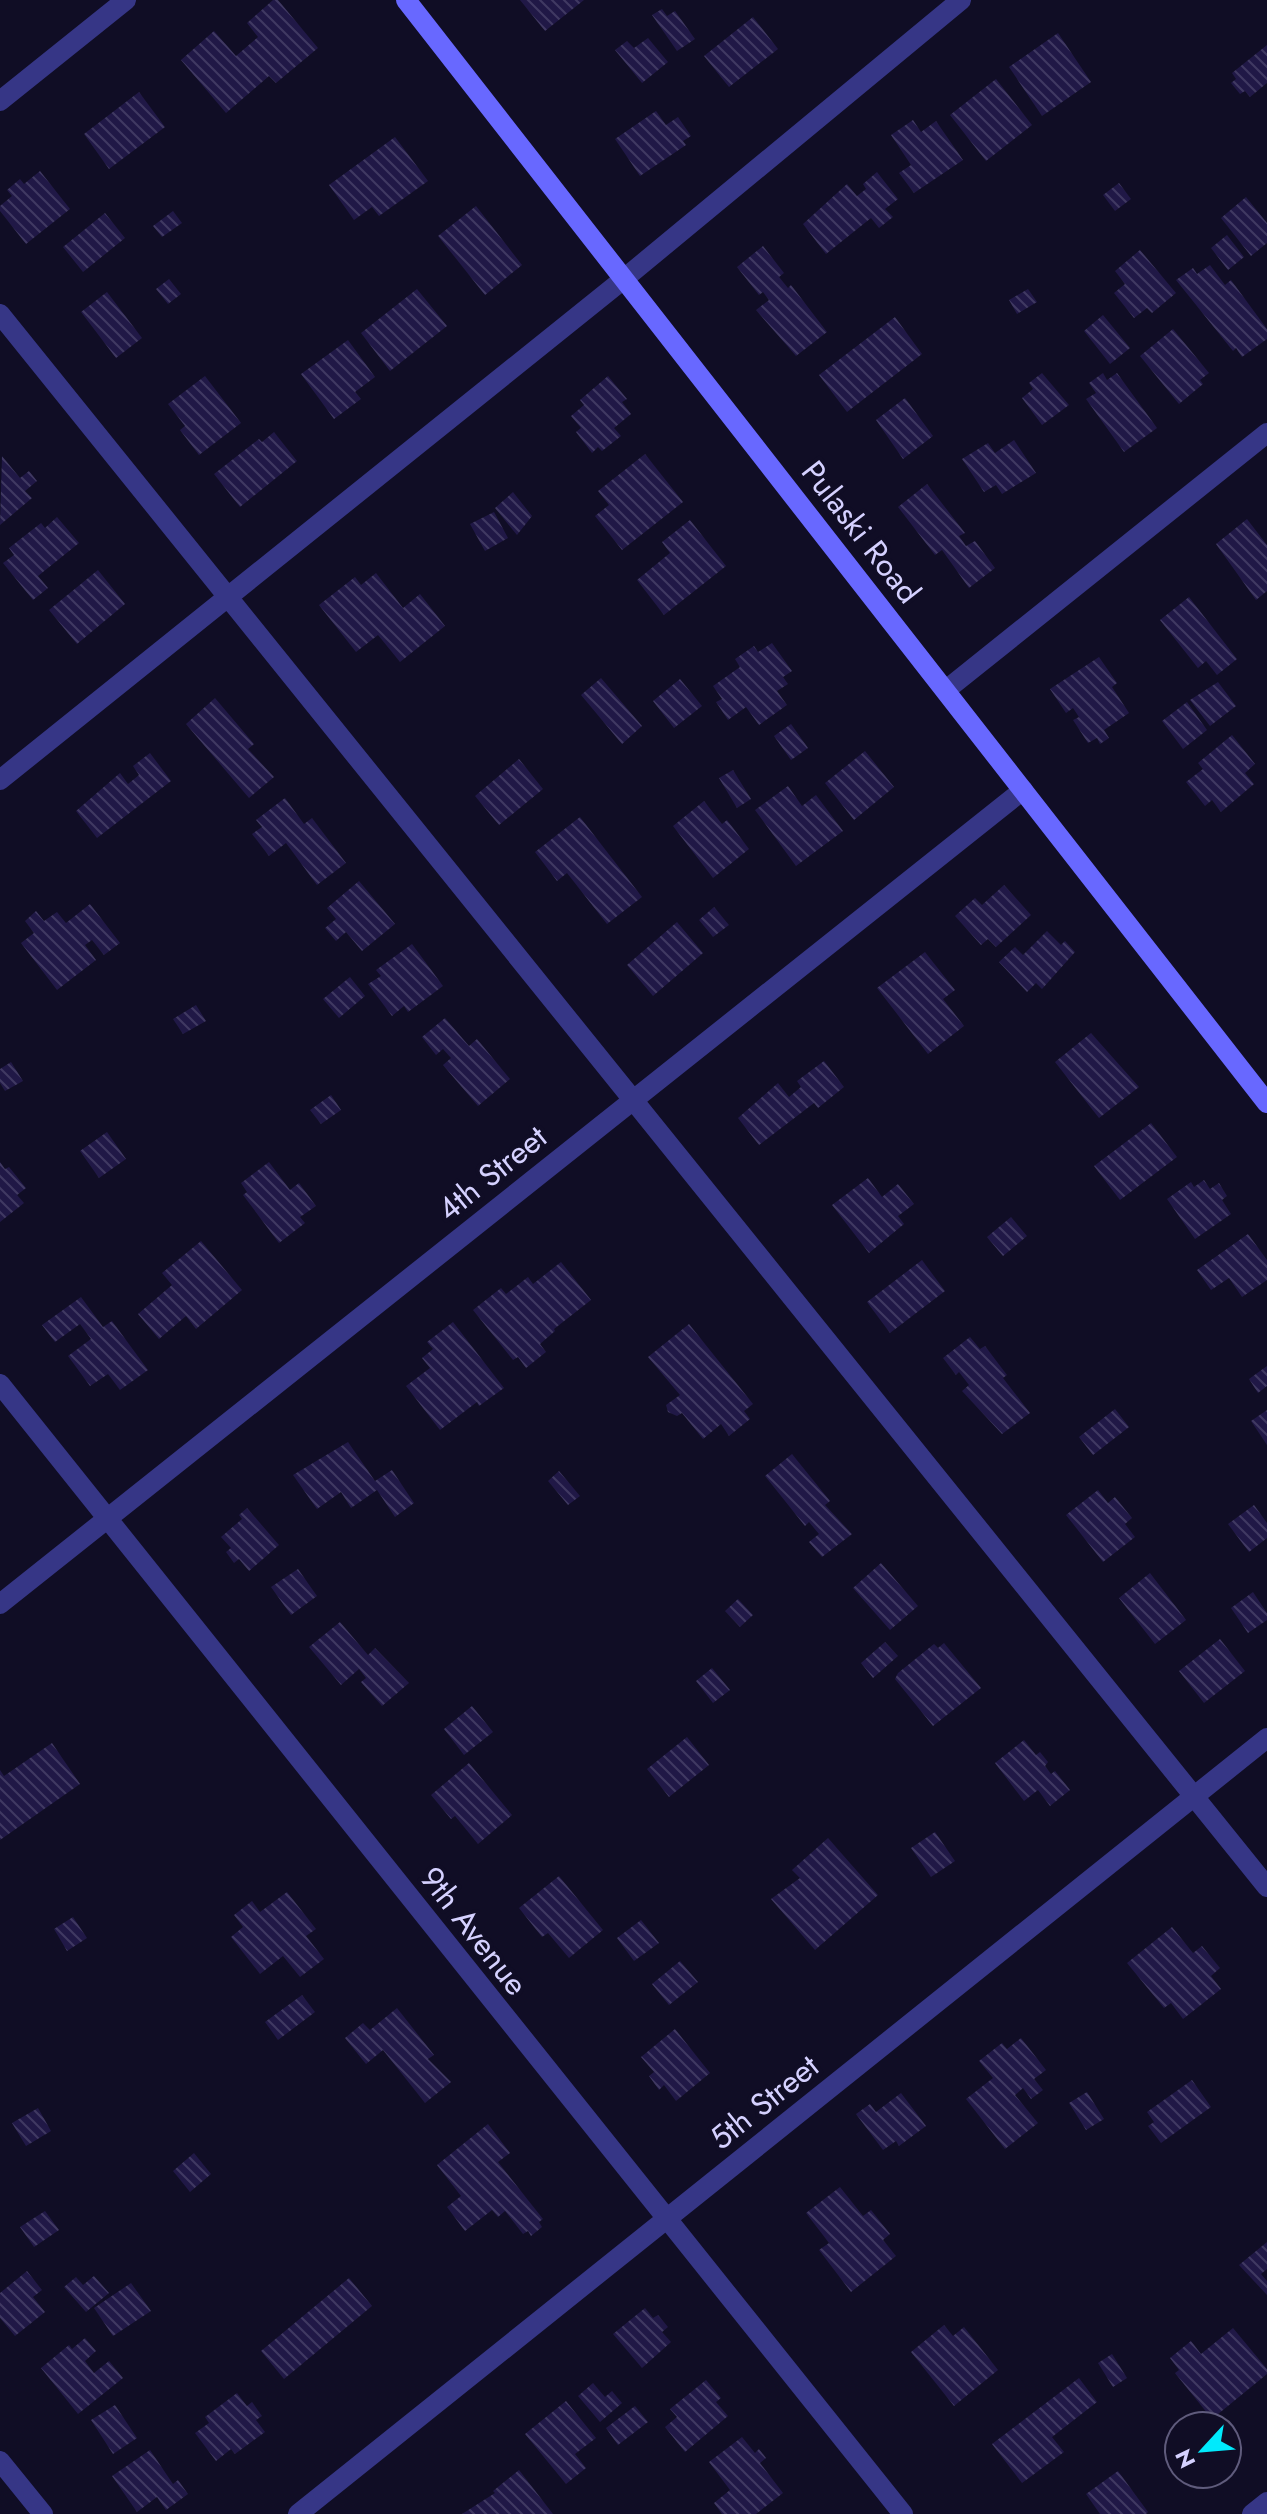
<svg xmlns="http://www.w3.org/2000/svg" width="1267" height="2514" font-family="Jost,sans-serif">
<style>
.building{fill:url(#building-back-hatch)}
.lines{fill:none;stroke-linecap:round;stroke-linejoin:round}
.street{stroke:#363686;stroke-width:20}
.secondary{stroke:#6868ff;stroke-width:20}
.labels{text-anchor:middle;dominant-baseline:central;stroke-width:8;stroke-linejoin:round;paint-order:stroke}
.street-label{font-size:32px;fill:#d5d1ff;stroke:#100d25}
</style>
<defs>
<pattern id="building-back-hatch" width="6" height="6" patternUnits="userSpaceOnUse" patternTransform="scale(2)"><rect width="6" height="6" fill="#201846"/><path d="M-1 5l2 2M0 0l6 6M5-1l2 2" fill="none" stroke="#403962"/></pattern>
</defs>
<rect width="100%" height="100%" fill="#100d25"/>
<path class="building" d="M273,0H278L318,48L276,83L269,76L226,113L181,60L214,31L236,56L258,37L247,23Z
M520,0H584L545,31Z
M662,9L667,16L675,11L695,39L677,51L652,15Z
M753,17L778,49L729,87L704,56Z
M1058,33L1091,82L1042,116L1009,67Z
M648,38L668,62L642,83L615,50L627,41L634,48Z
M1267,45V83L1250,97L1245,91L1240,94L1231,83L1236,79L1232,73Z
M996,79L1032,125L986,161L950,115Z
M139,92L165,127L109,169L84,134Z
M656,111L666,125L678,117L691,136L683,141L686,145L640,176L615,139Z
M913,120L921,132L936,121L963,160L914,193L899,173L911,165L891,135Z
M395,137L428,181L379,216L372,207L354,220L329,185Z
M40,171L70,209L26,244L0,211V206L12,196L7,190L20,179L24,184Z
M877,172L898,199L885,209L893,217L879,228L871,218L826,254L803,224L847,184L857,196L866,189L863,184Z
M1119,183L1131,199L1115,211L1103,195Z
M1246,197L1267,223V243L1251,256L1221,218Z
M476,206L522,265L485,295L438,236Z
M173,211L182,223L162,237L153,226Z
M105,213L125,238L83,272L63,247Z
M1227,235L1244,257L1228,270L1211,248Z
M763,246L784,273L779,277L788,288L791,285L827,332L796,356L756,310L769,300L763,292L759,295L737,267Z
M1140,250L1176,293L1152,313L1147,308L1134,318L1114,293L1125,284L1115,271Z
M1210,265L1225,285L1231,280L1267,329V339L1242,357L1236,348L1233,351L1176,280L1193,268L1197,274Z
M169,279L181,294L168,304L156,289Z
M417,289L447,326L390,371L361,333Z
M1028,289L1037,302L1017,314L1009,300Z
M107,292L142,338L116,358L81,312Z
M1103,315L1130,348L1110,364L1084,331Z
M895,317L922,354L847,412L819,375Z
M1173,329L1209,373L1200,380L1203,384L1179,404L1140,356Z
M348,340L375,377L355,392L361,399L334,419L301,374Z
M1042,373L1069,405L1042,425L1022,398L1033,389L1029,383Z
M1103,373L1107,380L1117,373L1157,428L1124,452L1086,399L1096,393L1089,383Z
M205,376L241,423L199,455L180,430L185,426L168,404Z
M608,376L627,399L622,402L631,414L614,428L621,436L602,451L598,447L592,453L576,432L581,428L571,416L584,405L580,400Z
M905,398L933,436L903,459L876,420Z
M274,432L297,461L240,507L214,474L259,439L262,442Z
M1014,440L1036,473L1002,494L996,485L984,492L962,459L988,443L995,453Z
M645,454L683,502L622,550L595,516L609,505L598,491Z
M2,456L20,478L29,471L37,481L25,491L32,498L0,525Z
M927,484L965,533L959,536L966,546L975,541L995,568L969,588L942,550L935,555L898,507Z
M513,492L532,516L517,535L495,508Z
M494,512L508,538L485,551L470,524Z
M57,517L79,543L38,576L48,588L33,600L3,563L14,555L9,548L41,523L45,528Z
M1247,519L1267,545V591L1256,600L1216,544Z
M690,520L726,566L664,615L637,580L670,553L662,542Z
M98,570L125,604L77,644L49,610Z
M376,573L403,608L420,594L445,626L400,662L378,635L356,652L319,605L355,577L361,585Z
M1189,597L1237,659L1217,675L1206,661L1198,668L1160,620Z
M772,643L792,671L783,677L788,684L777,691L787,705L759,725L746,707L728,720L716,702L722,699L713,686L740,667L735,659L754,646L758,652Z
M1099,657L1117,683L1112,687L1129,713L1104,730L1109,738L1100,744L1097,738L1088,743L1073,720L1079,717L1073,708L1066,713L1050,689Z
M601,678L642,726L622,744L581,695Z
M680,679L702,706L674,728L653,701Z
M1218,682L1236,706L1210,726L1190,700Z
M215,698L254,744L248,749L274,777L249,798L186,724Z
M1187,702L1207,730L1183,749L1162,721Z
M791,724L808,748L791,760L774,736Z
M1232,735L1255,764L1245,773L1254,784L1221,812L1212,800L1205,806L1186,782L1203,769L1198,763Z
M865,751L894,787L854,820L825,783Z
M150,753L171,781L97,838L76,811L120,773L128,784L139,775L133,766Z
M519,759L543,789L499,825L475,796Z
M733,770L751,799L737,808L719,778Z
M788,786L802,806L816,795L843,831L796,866L755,810Z
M285,798L304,824L312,818L346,863L317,885L286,843L269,856L252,834L262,827L256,820Z
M704,801L722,824L727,820L749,849L713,878L673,826Z
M580,817L642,897L607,924L567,873L557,881L535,852Z
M359,881L395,924L362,951L346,932L336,941L325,928L336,919L327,908Z
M1004,885L1031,915L996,947L988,939L981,945L955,916L975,898L982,905Z
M90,904L120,943L104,955L92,940L85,945L96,960L57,990L21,943L34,933L25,921L36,911L44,921L57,912L66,923Z
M714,907L729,925L713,937L699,920Z
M677,922L703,953L653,996L627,965Z
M1047,931L1061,945L1065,941L1075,952L1042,989L1036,983L1027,992L999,962L1015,947L1023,955Z
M412,944L443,986L408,1012L404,1006L392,1016L368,984L381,976L376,970Z
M925,952L955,990L943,999L964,1026L928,1054L877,988Z
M350,977L365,996L339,1018L323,999Z
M196,1005L206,1021L183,1034L173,1019Z
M445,1018L469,1046L477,1039L510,1079L478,1106L443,1065L451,1058L443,1049L436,1055L422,1037Z
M1091,1033L1139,1087L1099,1118L1055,1062Z
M824,1061L844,1087L818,1108L814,1103L759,1145L738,1118L778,1083L789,1097L801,1087L797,1081Z
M11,1062L23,1081L5,1091L0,1083V1069Z
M331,1095L341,1110L321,1124L310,1110Z
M1151,1123L1177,1157L1120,1200L1094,1166Z
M107,1132L126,1159L99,1178L80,1151Z
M0,1162L5,1169L9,1167L26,1188L17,1195L24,1203L0,1222Z
M269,1162L290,1190L299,1183L316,1206L300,1217L305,1223L279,1243L243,1195L247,1192L241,1183Z
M868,1178L882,1197L898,1184L914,1204L898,1216L904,1224L869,1253L832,1205Z
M1204,1180L1210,1189L1219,1183L1227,1196L1222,1200L1231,1214L1195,1239L1167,1199L1191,1182L1194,1187Z
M1011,1217L1027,1236L1003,1256L987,1237Z
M1248,1234L1267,1260V1280L1242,1297L1229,1278L1211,1290L1197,1270Z
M201,1241L242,1290L196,1329L186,1316L159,1339L138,1314L172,1285L162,1273Z
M922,1260L945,1291L890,1333L867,1302Z
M561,1262L591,1300L554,1329L555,1331L540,1344L546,1352L526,1368L518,1357L513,1360L473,1310L501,1288L506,1294L528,1277L533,1284Z
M81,1297L103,1327L112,1321L148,1370L120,1390L108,1374L90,1386L68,1356L91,1339L80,1324L55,1342L42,1325Z
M453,1322L504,1388L479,1406L477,1402L440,1430L406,1386L430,1368L422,1358L433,1349L427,1342Z
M689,1324L753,1404L744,1411L750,1419L729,1436L721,1424L703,1439L682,1413L677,1416L668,1412L666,1405L680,1395L648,1357Z
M970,1337L980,1349L985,1346L1007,1375L1003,1378L1030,1413L1002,1434L962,1391L969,1385L959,1372L956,1375L943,1358Z
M1267,1366V1386L1258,1393L1249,1379Z
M1115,1409L1129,1427L1093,1455L1079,1437Z
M1267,1410V1445L1251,1421Z
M348,1442L375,1481L392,1470L414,1503L395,1517L377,1490L351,1508L341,1492L317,1509L293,1475Z
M792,1454L830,1501L825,1505L852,1534L822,1557L809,1542L819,1534L809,1522L805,1526L765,1476Z
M559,1471L580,1496L568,1505L548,1481Z
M1098,1490L1108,1503L1115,1497L1132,1518L1125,1524L1135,1537L1103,1562L1066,1515Z
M1254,1505L1267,1523V1538L1249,1552L1228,1524Z
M247,1508L279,1545L249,1571L239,1559L234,1563L226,1552L231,1548L221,1537L242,1519L239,1515Z
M881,1563L918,1606L890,1630L853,1588Z
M298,1569L317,1596L291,1615L271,1587Z
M1150,1573L1186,1620L1155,1644L1119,1598Z
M1253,1592L1267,1613V1620L1248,1633L1231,1608Z
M738,1599L753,1615L740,1627L725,1611Z
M340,1622L368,1655L375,1648L409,1683L382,1706L361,1682L366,1678L359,1669L341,1685L309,1647Z
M1220,1639L1245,1671L1204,1703L1179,1671Z
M885,1642L898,1656L873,1678L861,1663Z
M944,1643L981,1688L933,1726L895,1679L898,1673L934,1644L938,1648Z
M712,1668L730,1690L713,1703L696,1681Z
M472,1706L493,1732L464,1755L444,1729Z
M687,1737L709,1765L669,1797L647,1769Z
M1024,1740L1036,1755L1040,1752L1048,1762L1045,1766L1051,1774L1055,1771L1070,1790L1050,1806L1038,1790L1024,1801L995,1763Z
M52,1743L80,1784L0,1840V1770L4,1776Z
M469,1763L512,1815L478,1844L455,1816L451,1819L431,1795Z
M935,1832L955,1861L931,1877L911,1848Z
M828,1838L878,1895L815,1950L771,1899L800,1878L792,1870Z
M559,1876L603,1930L569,1958L548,1933L542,1937L519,1908Z
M287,1892L316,1929L306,1936L324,1959L300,1977L283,1956L260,1974L231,1937L243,1927L234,1915L252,1901L260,1912Z
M73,1917L87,1938L67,1951L54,1929Z
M641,1920L659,1943L634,1961L617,1938Z
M1172,1927L1193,1953L1202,1946L1220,1968L1211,1976L1221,1989L1183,2019L1171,2003L1164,2008L1127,1963Z
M680,1961L698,1982L669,2005L652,1984Z
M302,1995L315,2012L278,2040L265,2022Z
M397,2008L434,2055L428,2059L451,2082L425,2103L383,2050L366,2064L345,2038L363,2023L370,2030Z
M675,2029L710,2073L676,2101L664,2085L659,2090L649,2076L654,2072L641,2057Z
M1021,2038L1046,2070L1034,2079L1043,2090L1031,2099L1023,2088L1015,2095L1038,2123L1005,2149L966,2099L993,2078L979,2061L1002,2043L1007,2049Z
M1192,2080L1211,2107L1161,2143L1148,2126L1154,2122L1147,2112Z
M1087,2092L1104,2119L1086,2130L1069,2103Z
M901,2093L926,2126L899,2146L896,2141L883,2150L856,2114L870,2104L876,2112Z
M38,2108L51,2131L26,2146L12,2123Z
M488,2124L510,2153L498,2162L543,2219L539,2222L542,2227L531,2236L528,2231L523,2234L505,2211L498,2217L492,2210L465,2231L447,2207L461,2196L437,2165Z
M194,2153L211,2174L190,2192L173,2171Z
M840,2187L863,2216L871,2210L890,2234L883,2240L896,2256L851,2292L819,2250L829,2243L806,2213Z
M45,2211L59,2230L34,2247L20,2227Z
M1267,2242V2269L1261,2274L1267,2281V2295L1239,2265Z
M27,2271L42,2290L33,2297L45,2312L15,2336L0,2318V2293Z
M94,2276L109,2293L86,2312L64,2287L76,2277L83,2285Z
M349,2278L372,2306L284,2379L261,2351Z
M131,2283L151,2311L113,2336L94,2308Z
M645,2308L653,2318L658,2315L668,2327L662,2332L671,2342L642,2368L613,2334Z
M944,2325L953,2336L964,2327L998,2370L954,2406L911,2352Z
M1233,2328L1267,2369V2374L1212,2419L1175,2373L1179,2370L1170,2358L1191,2341L1201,2354Z
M85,2338L96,2351L85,2361L94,2373L109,2361L123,2378L78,2414L41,2368L69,2345L72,2349Z
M1112,2354L1127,2378L1113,2387L1098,2363Z
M1079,2378L1097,2402L1052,2437L1064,2452L1022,2483L992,2444Z
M706,2380L721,2398L716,2402L728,2416L685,2452L665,2427L677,2417L670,2409Z
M593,2383L605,2397L612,2391L622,2403L600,2422L578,2396Z
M237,2393L247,2406L252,2402L262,2416L256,2420L265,2432L235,2454L231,2449L216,2461L195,2433L209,2423L205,2417Z
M566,2401L596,2438L575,2454L586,2468L566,2484L525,2434Z
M115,2405L137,2438L113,2454L91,2420Z
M635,2406L648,2422L618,2445L606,2428Z
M742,2437L755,2453L759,2449L766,2458L760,2463L783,2493L756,2514H722L714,2503L730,2490L709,2462Z
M150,2450L173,2484L178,2480L188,2494L166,2510L157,2497L137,2512L112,2476Z
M519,2470L553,2514H462L495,2493L493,2491Z
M1118,2471L1148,2512L1146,2514H1100L1086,2494Z"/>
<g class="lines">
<path class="street" d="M0,101L126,0
M0,314L1267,1887
M946,690L1267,433
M0,780L625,278L961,0
M0,1384L903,2514
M0,1604L1023,790
M0,2461L43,2514
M298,2514L1267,1738
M1252,2514L1267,2502"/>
<path class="secondary" d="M406,0L1267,1103"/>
</g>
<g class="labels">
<g class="street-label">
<text transform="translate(861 532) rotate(52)">Pulaski Road</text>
<text transform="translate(492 1173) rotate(-39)">4th Street</text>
<text transform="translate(474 1931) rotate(52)">9th Avenue</text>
<text transform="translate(764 2102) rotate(-39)">5th Street</text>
</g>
</g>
<g transform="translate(1203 2450) rotate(244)"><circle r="38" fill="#100d25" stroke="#5f5b7c" stroke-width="2"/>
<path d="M0-6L14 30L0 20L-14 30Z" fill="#00eafc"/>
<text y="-12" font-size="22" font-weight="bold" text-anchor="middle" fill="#d5d1ff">N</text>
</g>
</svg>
